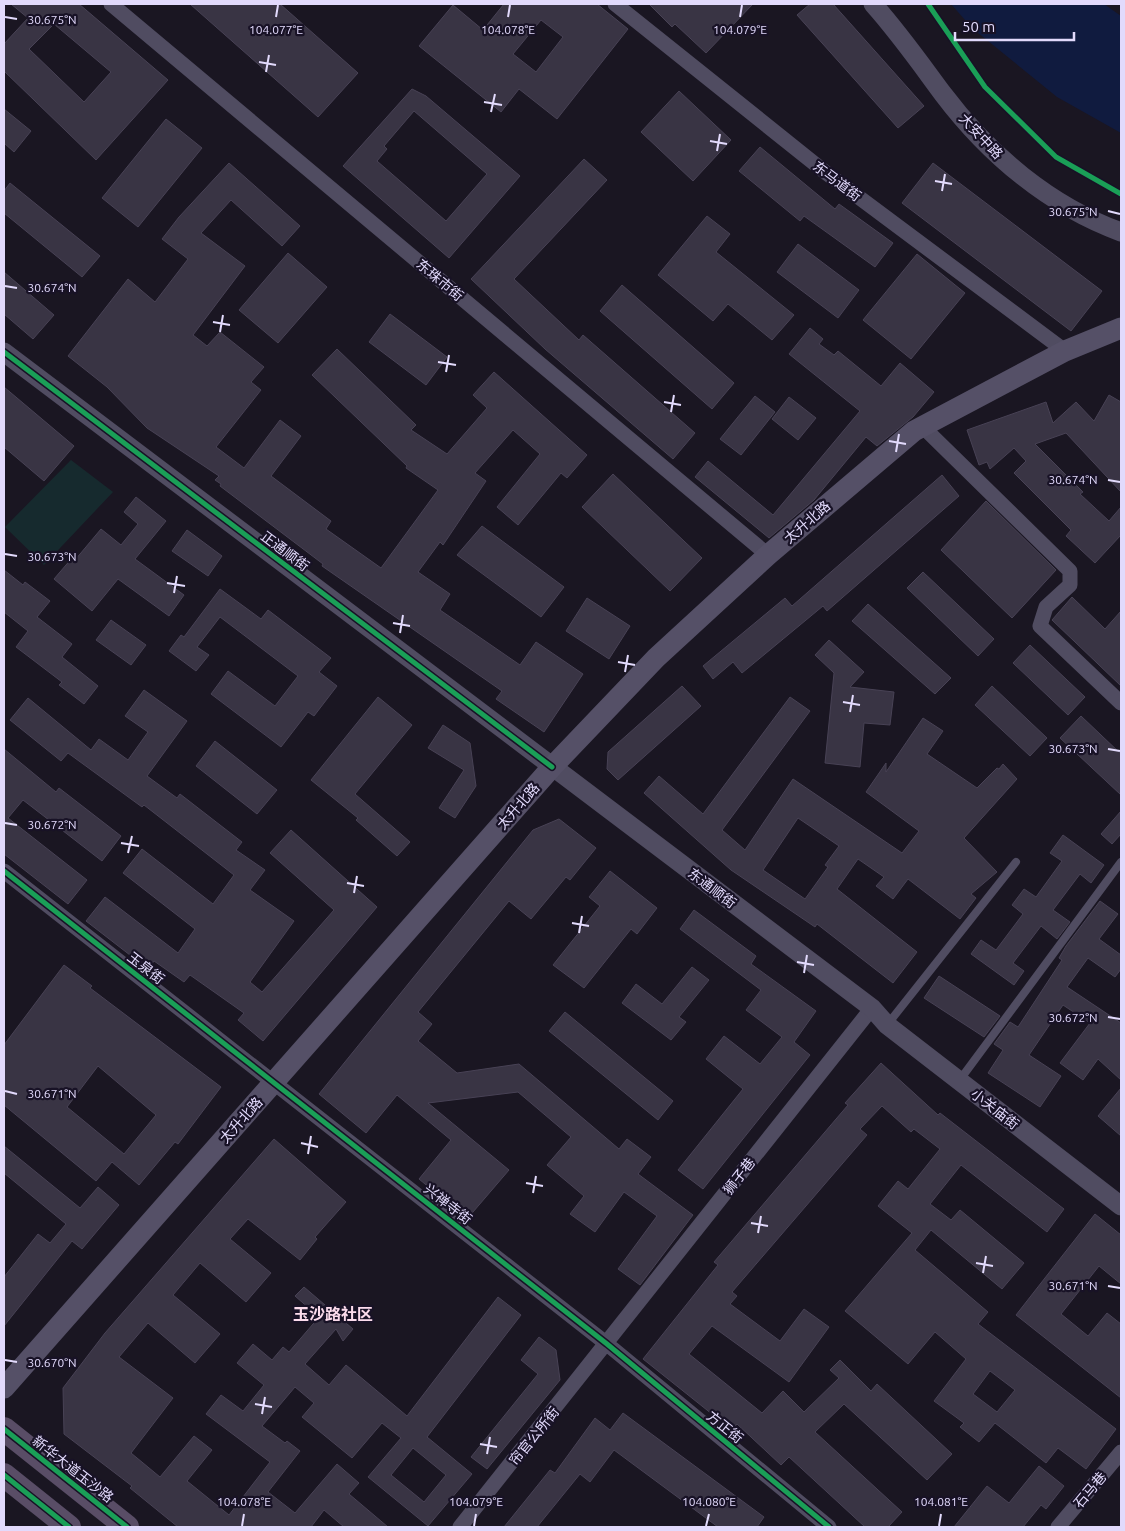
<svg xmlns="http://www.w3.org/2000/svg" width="1125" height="1531" font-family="Ubuntu,'Noto Sans SC',sans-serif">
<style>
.green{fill:#162a2e}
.water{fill:#101b3f}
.building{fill:#393444;stroke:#484255;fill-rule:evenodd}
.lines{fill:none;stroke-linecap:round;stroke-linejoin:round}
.service{stroke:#504c61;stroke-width:8}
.minor{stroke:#504c61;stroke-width:15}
.tertiary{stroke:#504c61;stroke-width:19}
.secondary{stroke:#555067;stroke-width:21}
.primary{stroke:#594d66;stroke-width:24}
.cycleway-casing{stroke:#181226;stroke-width:8}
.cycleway{stroke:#1a9f57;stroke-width:5}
.ticks{fill:none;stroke:#e2dafc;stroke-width:2}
.labels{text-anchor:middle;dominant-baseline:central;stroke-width:4.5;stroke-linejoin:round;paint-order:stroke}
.street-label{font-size:14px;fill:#e2dafc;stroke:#181226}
.quarter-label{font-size:16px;font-weight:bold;fill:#fcdcec;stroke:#181226}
.ticks-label{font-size:12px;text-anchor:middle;fill:#e2dafc;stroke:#181226;stroke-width:4.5;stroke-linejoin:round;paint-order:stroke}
</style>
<rect width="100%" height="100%" fill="#1a1622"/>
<path class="green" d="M71,460L113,492L44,565L5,527Z"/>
<path class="water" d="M951,4H1104L1121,16V133L1057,97L972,28Z"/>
<path class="building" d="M11,4H79L168,80L96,160L4,71V44L28,18ZM54,24L111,72L84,102L29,49Z
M190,4H280L358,73L318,117Z
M504,4H597L628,29L557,119L519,89L501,112L419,46L453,5L483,30ZM541,20L563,37L536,72L513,54Z
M649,4H753L706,53L675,24L672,27Z
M810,4H833L924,106L898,128L797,15Z
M412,89L426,96L520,176L449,258L343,166ZM414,111L487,174L446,221L377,161L387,149L384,146Z
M679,91L731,140L693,181L641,132Z
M4,109L31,131L14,152L4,143Z
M166,119L202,148L138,227L102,198Z
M760,147L835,209L839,204L893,243L875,267L804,216L800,221L739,171Z
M584,159L607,180L514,279L579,340L583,335L695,433L673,459L545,349L471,279Z
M229,163L300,226L282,246L231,200L201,233L245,266L193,335L207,346L220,332L264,367L251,382L261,390L216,447L244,468L280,420L301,436L271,476L331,521L326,529L381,568L438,490L406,468L407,466L312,375L337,349L416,425L411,430L447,454L487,408L473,395L494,372L587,455L567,478L561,473L518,525L497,507L540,454L513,430L475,473L486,481L443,545L440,542L418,572L450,594L440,610L520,665L536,642L583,674L544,732L496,699L502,691L322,566L323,564L220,486L221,484L215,480L219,476L147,428L107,387L68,356L128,279L155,302L188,259L162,239L179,217Z
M933,163L1102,291L1071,331L902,203Z
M10,183L100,256L82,277L4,213V191Z
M707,216L730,234L716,252L794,315L772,340L728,304L713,321L658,275Z
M798,244L859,290L838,318L777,272Z
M288,253L327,287L278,343L239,310Z
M917,254L965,293L911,359L863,320Z
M4,272L54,315L33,339L4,314Z
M622,285L734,383L712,409L600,311Z
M390,314L447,357L426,385L369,342Z
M810,328L823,339L819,344L834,355L838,351L881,386L900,363L934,392L913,417L877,446L866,437L814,500L769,538L695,477L708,461L773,515L860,411L789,354Z
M4,387L74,446L44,481L4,447Z
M1109,395L1121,402V492L1066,433L1035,444L1083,492L1080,494L1109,521L1121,507V535L1095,563L1066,536L1071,530L1014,473L1026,461L1014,448L990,469L987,462L979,465L967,430L1046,402L1053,423L1076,402L1094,421Z
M755,396L775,412L741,455L720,439Z
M789,397L816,418L798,440L772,419Z
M613,474L702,558L670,591L582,507Z
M942,475L959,496L827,611L823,606L742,673L733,662L713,679L703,666L785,598L792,606Z
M136,497L166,521L135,559L184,595L169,616L118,579L92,611L54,579L72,558L75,560L101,529L121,545L138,524L124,512Z
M986,501L1056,570L1012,618L941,550Z
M482,526L564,587L541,617L457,555Z
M187,530L222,556L208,576L172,551Z
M4,570L23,585L25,582L50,601L37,617L72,644L62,657L98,686L84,704L59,685L62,682L16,647L28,631L4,612Z
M923,572L994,639L978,656L907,588Z
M220,589L261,619L268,610L331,658L319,672L337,686L314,716L308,712L281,747L211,694L228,671L275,706L298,676L220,617L197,647L209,655L196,671L169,651L181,635L184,637Z
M1072,597L1105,629L1121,611V686L1052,620Z
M587,598L630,626L609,659L566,631Z
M868,604L951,678L935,694L852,621Z
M111,620L146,645L131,665L96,640Z
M829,640L864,672L850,687L894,692L890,725L864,723L860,767L825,763L834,673L815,655Z
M1030,645L1085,697L1068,715L1013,663Z
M682,686L701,706L618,780L607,769L608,752Z
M992,686L1047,738L1030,756L975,705Z
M144,690L187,721L147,776L177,798L180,794L242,842L236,850L265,870L250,890L294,921L250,982L262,992L334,910L270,853L291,830L377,907L263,1041L238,1020L244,1013L190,975L184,982L154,961L148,969L86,921L105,897L178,953L195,929L123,873L142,849L213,904L234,875L144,805L142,807L68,753L61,761L10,720L28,698L91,750L99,739L128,760L148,732L125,716Z
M378,697L412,725L355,794L410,842L397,856L356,820L358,818L311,780Z
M790,697L810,711L722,830L745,850L793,779L902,853L919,831L866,792L886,763V772L923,718L943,731L927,754L977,788L997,768L999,769L1003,764L1017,779L964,838L997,872L971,894L976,898L960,919L908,879L893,899L876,886L884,877L858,859L837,889L917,952L893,983L817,924L815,927L731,870L644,793L659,776L703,814ZM798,818L839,846L825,865L828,867L805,899L763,870Z
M1081,716L1121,754V795L1060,738Z
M443,725L470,743L476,786L455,818L439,808L464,770L428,748Z
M215,741L277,790L257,814L196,766Z
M4,749L56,792L59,788L121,836L102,861L23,800L8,818L87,880L68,904L4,854Z
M1121,811V834L1112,844L1101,834Z
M559,819L596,848L570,880L566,877L531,919L509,901L418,1012L432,1024L418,1041L457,1073L519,1064L619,1149L627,1139L651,1157L638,1174L693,1215L640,1285L618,1269L657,1216L624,1192L595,1232L570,1214L584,1196L547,1165L571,1137L518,1092L428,1103L509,1170L467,1219L419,1179L451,1140L397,1095L366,1133L319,1094L533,830Z
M1063,835L1104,865L1091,883L1080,874L1053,910L1070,922L1057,939L1041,926L1013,963L1024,971L1014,985L971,954L981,940L996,950L1023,914L1012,905L1024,889L1036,897L1062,861L1050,853Z
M610,871L657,908L637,934L631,929L584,988L553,965L600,906L589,897Z
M1100,901L1118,914L1099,939L1121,955V969L1115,977L1088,958L1067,987L1121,1023V1080L1098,1059L1083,1080L1060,1063L1090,1023L1063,1005L1029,1055L1061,1076L1040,1107L988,1073L1003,1050L994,1044L1010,1022L1018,1027L1062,960L1059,958L1066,946Z
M694,910L756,956L751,964L816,1011L794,1042L810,1055L703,1189L678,1170L743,1089L706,1059L724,1036L760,1064L782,1037L746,1010L761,990L680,929Z
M64,965L92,986L90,988L221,1087L178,1144L175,1142L139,1185L112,1162L96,1181L4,1105V1045ZM98,1066L156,1115L124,1154L67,1107Z
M692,967L709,980L679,1017L686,1022L671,1040L622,1003L636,984L662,1004Z
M939,976L1000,1016L984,1037L924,998Z
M565,1012L673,1101L658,1120L549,1031Z
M881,1063L938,1115L940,1113L1064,1209L1047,1232L961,1165L930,1204L951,1220L960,1210L1024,1263L1002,1289L931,1230L915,1250L988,1312L978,1324L1116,1429L1086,1469L1058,1448L1046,1463L995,1423L979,1442L960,1427L964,1423L934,1401L966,1359L935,1332L908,1364L845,1311L912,1233L878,1206L898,1181L908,1189L940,1149L914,1129L911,1132L882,1106L860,1129L867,1135L732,1292L737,1296L730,1304L780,1341L804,1309L829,1327L789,1382L712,1326L689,1354L762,1413L783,1391L804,1412L839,1378L830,1370L840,1360L871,1391L877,1384L952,1454L927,1480L844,1404L815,1432L902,1512L888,1527H865L789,1457L781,1465L737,1424L732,1430L643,1359L718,1265L714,1262L848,1105L845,1103ZM990,1371L1015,1390L997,1412L973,1394Z
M1121,1088V1136L1098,1116Z
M274,1139L346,1202L315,1237L317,1239L300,1260L248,1219L230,1239L271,1273L246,1302L200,1263L173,1295L220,1334L195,1363L148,1323L119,1357L173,1398L131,1453L160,1477L194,1436L212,1450L187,1481L229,1515L270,1462L206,1414L221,1395L243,1411L264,1385L237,1363L253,1344L272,1360L283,1347L289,1352L319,1317L295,1296L304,1287L353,1329L343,1341L336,1329L305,1364L329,1385L346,1365L407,1416L498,1297L521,1315L427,1437L472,1474L428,1526L368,1477L401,1438L382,1423L352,1458L302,1417L314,1403L295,1387L262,1426L285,1443L287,1441L300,1451L268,1492L295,1513L337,1464L359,1483L349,1494L388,1527H344L324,1510L311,1527H178L130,1488L132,1486L64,1434L63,1388L105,1333ZM413,1448L446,1475L424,1502L391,1475Z
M4,1146L80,1208L98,1187L119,1205L82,1249L72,1241L4,1326V1277L38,1234L50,1243L66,1224L4,1173Z
M1095,1214L1121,1235V1284L1099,1266L1061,1314L1088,1336L1107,1313L1121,1324V1398L1016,1315Z
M539,1337L556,1350L560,1380L487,1469L471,1457L538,1374L521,1360Z
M623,1413L764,1517L757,1527H718L614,1450L590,1482L580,1474L537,1527H504L550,1470L555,1473L595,1418L610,1430Z
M1039,1466L1064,1486L1046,1509L1041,1505L1023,1527H954L987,1486L1009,1503Z"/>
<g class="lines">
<path class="service" d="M887,1025L1016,862
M959,1081L1121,862"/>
<path class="minor" d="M111,4L768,555
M615,4L825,172L1065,351
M922,426L1070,571V585L1046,607L1040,626L1121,703
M4,871L607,1344L829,1527
M460,1527L872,1008
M1058,1527L1121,1452"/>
<path class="tertiary" d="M873,4C899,33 920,63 943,94C989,155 1050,206 1121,232
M4,352L872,1008L887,1025L1121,1206"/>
<path class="secondary" d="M4,1388L552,767L656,658L768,555L914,431L1065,351L1121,328"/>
<path class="primary" d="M4,1429L127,1527
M4,1475L69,1527"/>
<defs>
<path id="cycleway" d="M928,4L985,87L1056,157L1121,194
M4,352L552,767
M4,871L607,1344L829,1527
M4,1429L127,1527
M4,1475L69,1527"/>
</defs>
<use href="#cycleway" class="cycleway-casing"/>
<use href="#cycleway" class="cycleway"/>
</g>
<path class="ticks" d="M5,17L17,19M276,17L278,5M508,17L510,5M740,17L742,5M259,62L276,65M266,72L269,55M484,102L502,105M491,112L495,94M710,141L727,144M717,151L720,134M935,181L952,184M942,191L945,174M1108,211L1120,214M5,286L17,288M213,322L230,325M220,332L223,315M438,362L456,365M446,372L449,355M664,402L681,405M671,412L674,395M889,441L906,444M896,452L899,434M1108,480L1120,482M5,554L17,556M167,583L185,586M174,593L177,576M393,623L410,626M400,633L403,615M618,662L635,665M625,672L628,655M843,702L860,705M850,712L853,695M1108,749L1120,751M5,823L17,825M121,843L139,846M128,853L132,836M347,883L364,886M354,893L357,876M572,923L589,926M579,933L582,916M797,962L814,965M804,973L807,955M1108,1017L1120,1019M5,1091L17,1094M301,1143L318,1147M308,1154L311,1136M526,1183L543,1186M533,1193L536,1176M751,1223L768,1226M758,1233L761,1216M976,1263L993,1266M983,1273L986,1256M1108,1286L1120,1288M5,1360L17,1362M255,1404L272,1407M262,1414L265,1397M480,1444L497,1447M487,1454L490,1437M242,1526L244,1514M474,1526L476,1514M706,1526L709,1514M939,1526L941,1514"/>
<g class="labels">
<g class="street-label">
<text transform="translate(981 136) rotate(47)">大安中路</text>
<text transform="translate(837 181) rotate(37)">东马道街</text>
<text transform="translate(440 280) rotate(40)">东珠市街</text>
<text transform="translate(807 522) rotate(-41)">太升北路</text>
<text transform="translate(285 551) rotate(37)">正通顺街</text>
<text transform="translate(518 806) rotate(-49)">太升北路</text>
<text transform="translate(712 888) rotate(37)">东通顺街</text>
<text transform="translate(146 968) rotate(38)">玉泉街</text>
<text transform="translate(995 1109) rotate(38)">小关庙街</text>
<text transform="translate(241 1120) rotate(-48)">太升北路</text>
<text transform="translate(739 1176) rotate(-52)">狮子巷</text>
<text transform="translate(448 1204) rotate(38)">兴禅寺街</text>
<text transform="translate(725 1427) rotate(39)">方正街</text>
<text transform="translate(534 1436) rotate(-51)">帘官公所街</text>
<text transform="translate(73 1469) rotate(38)">新华大道玉沙路</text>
<text transform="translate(1090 1490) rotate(-50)">石马巷</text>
</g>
<g class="quarter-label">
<text x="333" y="1314">玉沙路社区</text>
</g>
</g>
<g class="ticks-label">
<text x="52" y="24">30.675°N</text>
<text x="276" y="34">104.077°E</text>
<text x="508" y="34">104.078°E</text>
<text x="740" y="34">104.079°E</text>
<text x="1073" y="216">30.675°N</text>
<text x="52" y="292">30.674°N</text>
<text x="1073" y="484">30.674°N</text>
<text x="52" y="561">30.673°N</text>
<text x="1073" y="753">30.673°N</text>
<text x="52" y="829">30.672°N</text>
<text x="1073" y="1022">30.672°N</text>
<text x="52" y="1098">30.671°N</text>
<text x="1073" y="1290">30.671°N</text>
<text x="52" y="1367">30.670°N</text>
<text x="244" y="1506">104.078°E</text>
<text x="476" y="1506">104.079°E</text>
<text x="709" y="1506">104.080°E</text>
<text x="941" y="1506">104.081°E</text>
</g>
<rect width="1125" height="1531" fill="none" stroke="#e2dafc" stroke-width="10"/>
<path d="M955 32v8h119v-8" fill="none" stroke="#e2dafc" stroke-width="2.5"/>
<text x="962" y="32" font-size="15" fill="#e2dafc" stroke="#181226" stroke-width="4" paint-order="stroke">50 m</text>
</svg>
